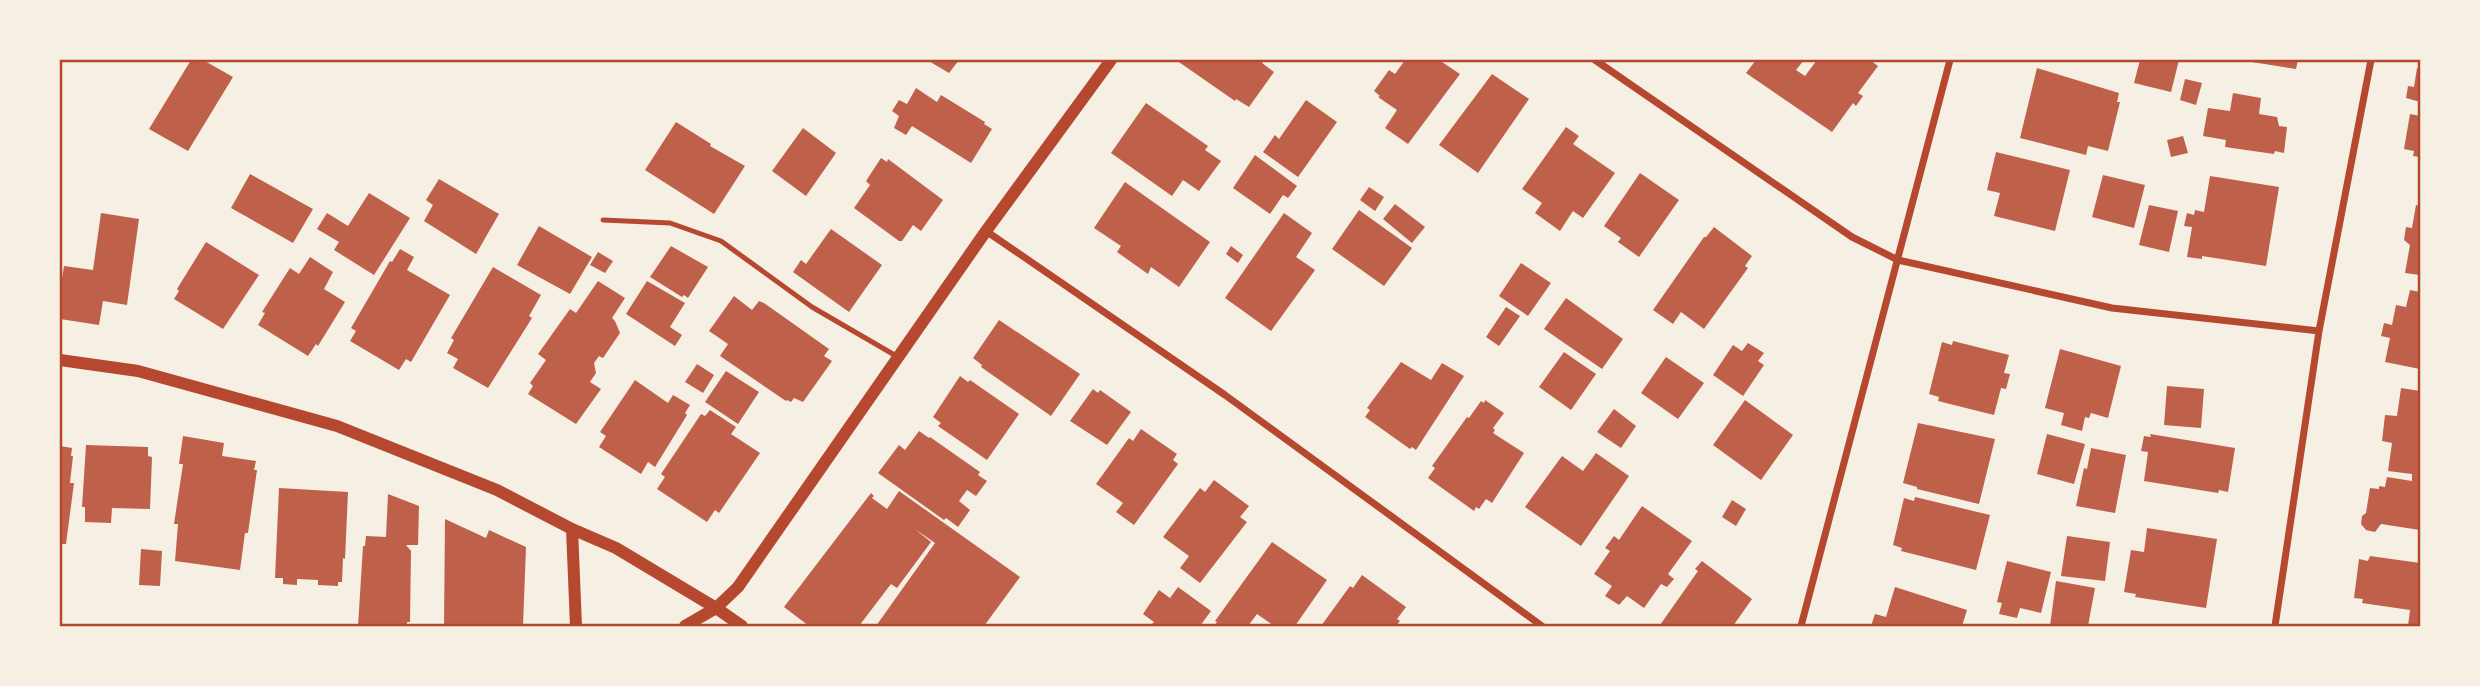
<svg xmlns="http://www.w3.org/2000/svg" width="2480" height="686" font-family="Signika,sans-serif">
<style>
.building{fill:#bf614a}
.lines{fill:none;stroke-linecap:round;stroke-linejoin:round}
.service{stroke:#b5482f;stroke-width:5}
.minor{stroke:#b5482f;stroke-width:7}
.tertiary{stroke:#b5482f;stroke-width:12}
.neatline{fill:none;stroke:#b5482f;stroke-width:2.5}
</style>
<rect width="100%" height="100%" fill="#f6efe4"/>
<path class="building" d="M191,60H203L233,77L188,151L149,129Z
M927,60H959L949,73Z
M1176,60H1264L1262,63L1274,72L1249,107L1236,99L1235,101Z
M1405,60H1439L1460,74L1408,144L1385,128L1397,110L1378,97L1380,96L1374,91L1389,70L1395,74Z
M1756,60H1804L1796,70L1805,76L1817,60H1870L1878,66L1858,93L1863,96L1856,106L1853,103L1832,132L1746,73Z
M2140,60H2179L2171,92L2134,83Z
M2239,60H2298L2296,69Z
M2037,68L2119,93L2117,102H2120L2108,151L2088,146L2086,155L2020,138Z
M2417,68L2420,69V102L2406,98L2408,86L2414,87Z
M1492,74L1529,99L1478,173L1439,145Z
M2185,79L2202,83L2196,105L2180,100Z
M916,88L937,102L941,95L985,122L984,124L992,129L971,163L912,126L906,135L894,128L899,116L892,111L899,100L907,104Z
M2233,93L2261,98L2259,114L2277,117L2279,126L2287,127L2284,153L2275,151L2274,154L2225,147L2226,140L2203,136L2208,108L2230,111Z
M1306,100L1337,122L1298,177L1263,152L1275,135L1279,139Z
M1146,103L1208,146L1205,150L1221,161L1199,191L1183,180L1172,196L1111,153Z
M2410,114L2420,116V157L2413,156L2414,151L2404,149Z
M676,122L711,144L710,146L745,166L714,214L645,170Z
M1566,127L1579,136L1573,144L1615,173L1583,218L1573,211L1560,231L1535,213L1542,203L1522,189Z
M803,128L836,153L806,196L772,171Z
M2183,136L2188,153L2171,157L2167,140Z
M1996,152L2070,170L2055,231L1994,216L2000,193L1987,190Z
M1255,155L1297,186L1288,198L1283,195L1270,214L1233,188Z
M881,158L887,162L888,159L943,200L921,231L913,225L902,241H899L854,208L870,185L866,181Z
M1640,173L1679,200L1639,257L1618,242L1621,238L1604,226Z
M250,174L313,209L293,243L231,208Z
M2103,175L2145,185L2134,228L2092,217Z
M2210,176L2279,187L2266,266L2202,256V259L2187,257L2192,227L2184,226L2187,213L2194,215L2195,210L2204,212Z
M439,179L499,214L476,254L424,221L433,205L426,200Z
M1125,182L1210,242L1179,287L1151,267L1148,274L1117,252L1121,246L1094,228Z
M1369,187L1384,197L1375,211L1360,200Z
M369,193L410,218L374,275L334,250L339,242L317,229L327,213L348,226Z
M1395,204L1425,227L1412,243L1383,219Z
M2149,205L2178,211L2169,252L2139,245Z
M2416,205L2420,206V275L2405,273L2410,245L2404,240L2406,227L2412,228Z
M1359,210L1412,248L1384,286L1332,249Z
M101,213L139,219L127,305L103,301L99,325L60,319V291L64,266L93,270Z
M1284,213L1312,233L1296,257L1315,270L1271,331L1225,298Z
M539,226L592,257L570,294L517,265Z
M1714,227L1752,256L1745,266L1748,268L1704,329L1681,312L1673,324L1653,310L1704,237H1706Z
M831,229L882,265L849,312L793,272L801,260L806,264Z
M206,242L259,275L223,329L174,299L179,291L177,289Z
M671,246L708,267L688,298L684,295L682,297L650,277Z
M1231,246L1243,255L1238,263L1226,254Z
M400,249L414,257L407,270L450,295L411,362L406,359L399,370L350,341L356,331L351,328L390,261L392,262Z
M598,252L613,261L605,273L590,265Z
M310,257L333,272L324,289L345,302L318,346L316,344L308,356L258,325L265,313L262,312L290,268L299,274Z
M1521,263L1551,283L1528,316L1499,296Z
M493,267L541,295L529,316L532,318L488,388L453,368L458,359L447,353L454,340L451,338Z
M598,281L625,298L612,318L615,321L620,333L603,358L599,356L594,363L596,373L590,382L601,389L576,424L528,394L533,386L530,383L546,360L538,354L570,309L576,313Z
M647,281L685,303L670,327L682,335L675,346L626,314Z
M2410,290L2420,292V369L2385,362L2390,338L2381,336L2384,323L2392,325L2396,305L2406,307Z
M734,296L752,310L759,301L764,303L829,349L824,356L832,361L803,402L794,398L791,402L787,400L786,401L720,356L728,344L709,331Z
M1566,298L1623,339L1602,369L1544,329Z
M1506,307L1520,316L1499,346L1486,337Z
M999,320L1080,374L1051,416L981,367L982,365L973,358Z
M1953,341L2009,355L2004,373L2010,374L2006,389L2001,388L1994,415L1938,401L1939,397L1929,394L1942,342L1952,345Z
M1748,343L1764,353L1758,361L1764,365L1743,396L1713,375L1733,345L1742,351Z
M2060,349L2121,366L2108,418L2091,413L2089,418L2085,417L2082,431L2061,425L2064,413L2045,408Z
M1564,352L1596,374L1571,410L1539,387Z
M1666,357L1704,383L1678,419L1641,393Z
M1401,362L1431,380L1442,363L1464,376L1416,450L1412,447L1410,449L1365,417L1370,410L1367,408Z
M697,364L714,375L703,393L685,382Z
M726,371L759,392L738,424L705,402Z
M960,376L968,382L970,380L1019,414L987,460L938,426L941,423L933,417Z
M635,380L668,403L673,395L690,405L685,413L687,415L655,467L648,462L641,474L599,447L606,436L600,432Z
M2167,386L2204,389L2201,428L2164,425Z
M2401,388L2420,391V530L2381,524L2375,532L2366,530L2361,524L2362,516L2366,513L2370,488L2379,489V486L2385,487L2387,477L2412,481V474L2388,471L2392,443L2382,441L2385,415L2397,416Z
M1093,389L1098,393L1100,390L1131,412L1107,445L1070,421Z
M1485,400L1504,413L1493,428L1495,430L1493,433L1524,453L1492,503L1486,499L1479,509L1476,507L1474,511L1428,478L1435,468L1432,466L1467,417L1469,418L1481,401L1484,403Z
M1745,400L1793,435L1761,480L1713,445Z
M1614,409L1636,426L1621,448L1597,432Z
M710,410L736,427L731,434L760,453L719,513L715,510L707,522L657,489L665,477L661,474L701,414L705,416Z
M1918,423L1995,439L1979,504L1917,489V487L1903,483Z
M1141,429L1177,454L1173,460L1178,464L1134,525L1116,512L1123,503L1096,484L1129,438L1133,441Z
M919,431L929,438L930,437L980,472L978,475L987,481L976,496L967,490L959,501L970,510L958,527L946,518L944,520L878,473L899,445L905,450Z
M2047,434L2085,444L2074,484L2037,474Z
M2150,434L2235,448L2228,492L2219,490L2218,493L2144,481L2148,452L2141,451L2144,436L2151,437Z
M183,436L224,443L222,456L256,461L254,470H257L248,533H245L240,570L175,561L178,524H174L183,464H179Z
M86,445L148,447V456L152,457L150,509L112,508L111,523L85,522V507H82Z
M60,446L72,448L71,456H73L70,483H74L66,544H60Z
M2091,448L2126,455L2115,513L2076,506L2084,468L2087,469Z
M1596,453L1629,476L1581,546L1525,507L1562,456L1583,471Z
M1214,480L1249,506L1240,517L1247,522L1200,583L1180,568L1189,556L1163,537L1200,488L1205,492Z
M279,488L348,492L345,559L343,558L342,582H338V586L318,585V580L297,579V585L283,584V578H275Z
M899,491L1020,577L984,626H876L935,543L915,529L931,542L897,588L891,584L859,626H809L784,607L871,493L874,496L872,498L887,509Z
M388,494L419,506L418,545H406L411,551L410,622H407V626H358L363,546H365L366,536L386,537Z
M1915,497L1990,515L1976,570L1901,551L1902,548L1893,545L1904,498L1914,501Z
M1732,500L1746,509L1736,526L1722,517Z
M1642,506L1692,541L1668,574L1674,579L1667,587L1661,584L1644,608L1627,596L1619,605L1605,596L1612,586L1594,574L1610,551L1605,548L1614,536L1619,540Z
M445,519L486,538L489,530L526,547L523,626H444Z
M2147,528L2217,539L2206,608L2135,597L2136,594L2124,592L2131,550L2144,552Z
M2067,536L2110,542L2105,581L2061,576Z
M1272,542L1327,580L1295,626H1274L1257,614L1248,626H1214L1217,622L1215,621Z
M141,549L162,551L160,586L139,585Z
M2370,556L2420,563V626H2408L2410,610L2362,603L2363,599L2354,598L2359,559L2368,561Z
M1702,561L1752,599L1733,626H1663L1660,625L1698,571L1695,569Z
M2007,561L2051,572L2041,613L2020,608L2017,618L1999,614L2002,603L1997,602Z
M1362,575L1406,607L1397,619L1400,621L1396,626H1321L1350,586L1353,588Z
M2056,581L2095,588L2088,626H2050Z
M1178,587L1211,611L1200,626H1150L1154,622L1143,614L1159,590L1170,598Z
M1895,587L1967,610L1962,626H1871L1875,614L1886,617Z"/>
<g class="lines">
<path class="service" d="M603,220L670,223L721,241L812,307L898,357"/>
<path class="minor" d="M1595,60L1852,237L1898,260L2112,308L2319,331
M986,231L1225,395L1542,626
M1801,626L1950,60
M2275,626L2319,331L2371,60"/>
<path class="tertiary" d="M60,360L138,371L337,426L497,490L572,529L616,548L716,608L742,626
M572,529L576,626
M685,626L716,608L738,587L986,231L1111,60"/>
</g>
<rect width="2480" height="686" fill="none" stroke="#f6efe4" stroke-width="122"/>
<rect x="61" y="61" width="2358" height="564" class="neatline"/>
</svg>
